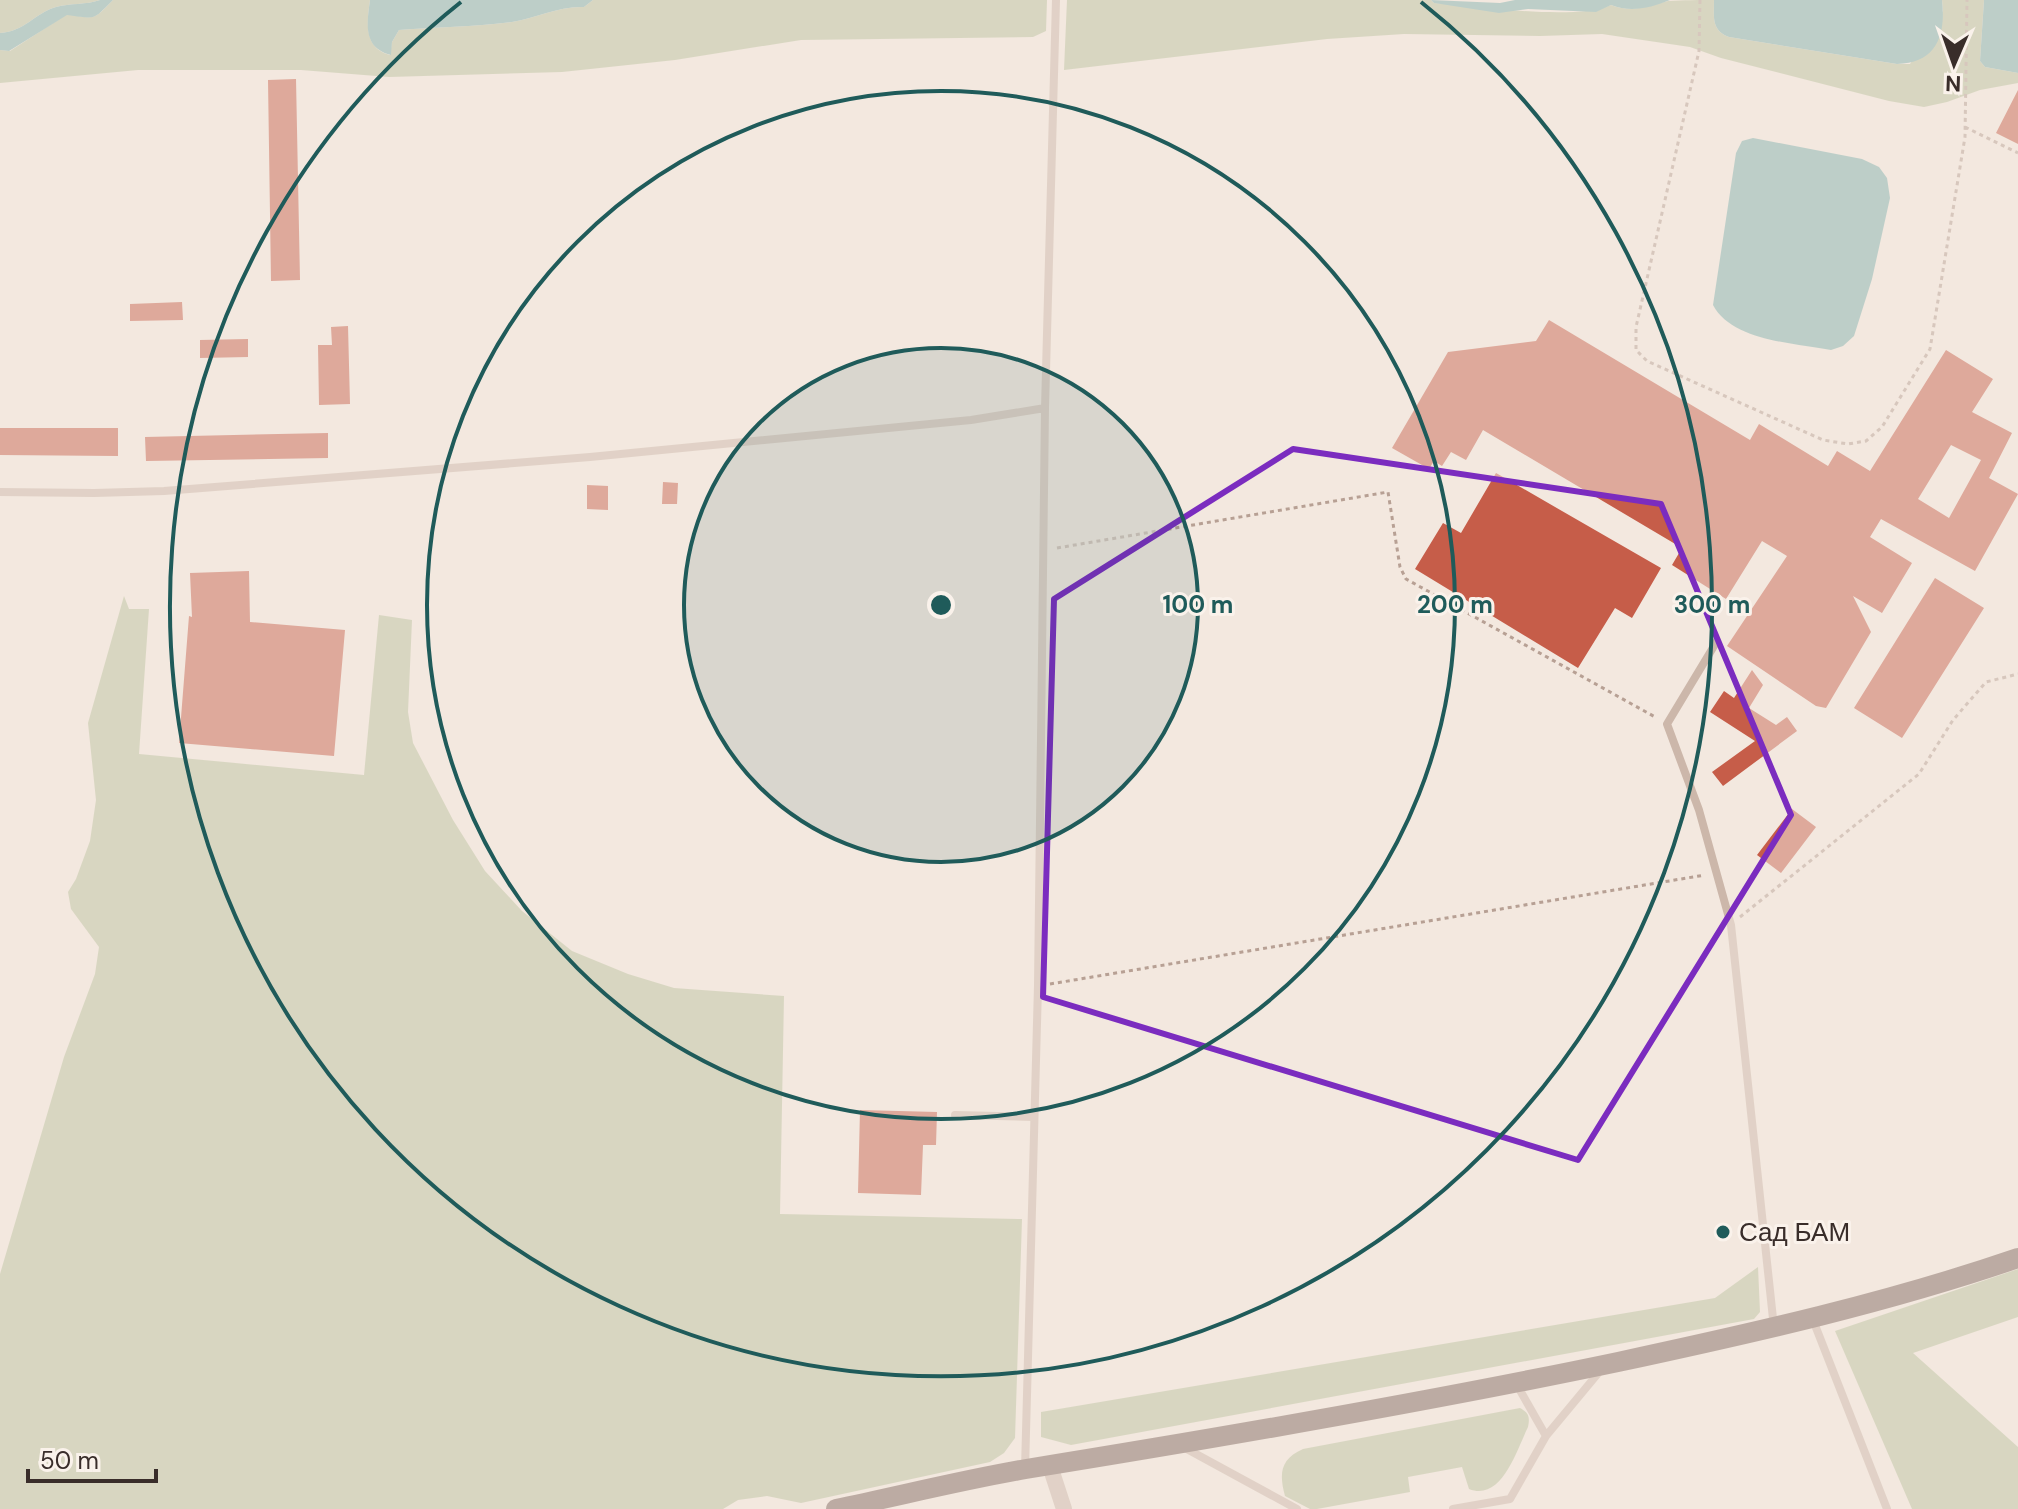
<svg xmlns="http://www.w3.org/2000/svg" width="2018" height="1509" font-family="'DM Sans',sans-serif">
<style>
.green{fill:#b9c29e}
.water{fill:#7db0ae}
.building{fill:#c65d49;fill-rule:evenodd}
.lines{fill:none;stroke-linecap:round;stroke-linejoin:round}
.path{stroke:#b7a094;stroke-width:3;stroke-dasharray:4 4;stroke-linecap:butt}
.lane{stroke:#ccb7aa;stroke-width:8}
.street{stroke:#ccb7aa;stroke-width:16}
.primary{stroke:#7b635b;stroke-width:20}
.marked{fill:none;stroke:#7b2cbf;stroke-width:6;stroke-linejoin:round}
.ring{fill:none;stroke:#1f5b5a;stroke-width:4}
.poi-dot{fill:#1f5b5a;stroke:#faf2eb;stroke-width:3}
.labels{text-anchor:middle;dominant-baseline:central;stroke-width:6;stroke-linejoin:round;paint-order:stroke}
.poi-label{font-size:26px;fill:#392d2a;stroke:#faf2eb;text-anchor:start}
.centre{fill:#1f5b5a;stroke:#faf2eb;stroke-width:4}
.ring-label{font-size:24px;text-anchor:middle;font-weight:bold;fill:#1f5b5a;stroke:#faf2eb;stroke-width:6;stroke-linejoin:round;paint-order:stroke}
</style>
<rect width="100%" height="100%" fill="#f3e8df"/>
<path class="green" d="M0,0H100C86,5 70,3 56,7C35,13 24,32 0,33Z
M113,0H370C367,21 363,48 390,55L392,42L399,30C436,27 475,27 512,22C537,18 559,6 584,7L593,0H1047L1046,31L1033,37L801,40L675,60L562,72L389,77L301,70H138L0,83V50L10,51L67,14C95,19 93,21 113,0Z
M1067,0H1431L1434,3C1477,6 1575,21 1611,5C1631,13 1648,6 1668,1C1682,0 1700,0 1714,0C1714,17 1711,30 1729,37L1897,64H1910L1943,11L1942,0H1984L1980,61L1985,67L2018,73V83L1980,90L1947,102L1924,107L1889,101L1721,58L1690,47L1602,34L1540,36L1404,34L1327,39L1064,70Z
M124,596L129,609H149L139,754L364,775L379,615L412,620L408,712L413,743L453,820L485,871L522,911L572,951L628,974L674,988L784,996L780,1214L1022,1219L1015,1438L1004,1453L990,1462L801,1503L767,1496L738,1500L723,1509H0V1274L64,1057L95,974L99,947L71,909L68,892L76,879L90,841L96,800L88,723Z
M1758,1267L1760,1312L1754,1319L1071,1445L1041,1437V1412L1715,1298Z
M2018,1269V1317L1913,1353L2018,1447V1509H1912L1835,1331Z
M1520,1408C1529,1413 1530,1417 1528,1427C1517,1449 1502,1502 1469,1489L1462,1467L1408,1477L1410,1492L1317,1509H1310L1285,1496C1279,1474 1280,1459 1303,1449Z"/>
<path class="water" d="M100,0H113C92,21 97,19 67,15L9,51L0,50V33C24,32 35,13 56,7C70,3 86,5 100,0Z
M370,0H593L584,7C559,6 537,18 512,22C475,27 437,27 399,30L392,42L391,55C362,48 367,22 370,0Z
M1431,0L1500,3L1515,0H1670C1651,8 1630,13 1611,5L1596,12L1528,9L1499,13L1434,3Z
M1714,0H1942C1946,35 1937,63 1897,64L1729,37C1711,30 1714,17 1714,0Z
M1984,0H2018V73L1985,67L1980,61Z
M1753,138L1862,159L1879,167L1887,178L1890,198L1872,279L1854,336L1843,346L1831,350C1794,343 1732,341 1713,305L1736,153L1742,141Z"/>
<path class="building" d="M296,79L300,280L271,281L268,80Z
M2018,90V144L1996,133Z
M182,302L183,320L130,321V304Z
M1549,320L1750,440L1759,424L1828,466L1837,451L1870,471L1946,350L1993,379L1972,412L2012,433L1989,478L2018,494L1975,571L1881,519L1870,537L1912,563L1882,613L1853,596L1871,632L1826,708L1816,706L1727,646L1787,556L1762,541L1726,599L1672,565L1682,548L1483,430L1466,460L1451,452L1442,466L1434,461L1429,469L1392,448L1448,352L1536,341ZM1951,445L1981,460L1949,518L1918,499Z
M348,326L350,404L319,405L318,345H332L331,327Z
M248,339V357L200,358V340Z
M0,428H118V456L0,455Z
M328,433V458L146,461L145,437Z
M1496,473L1661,568L1632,618L1615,608L1578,668L1415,569L1443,523L1461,533Z
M663,482L678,483L677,504H662Z
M587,485L608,486V510L587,509Z
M249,571L250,622L345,630L334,756L179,743L189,616L192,617L190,573Z
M1935,578L1984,608L1902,738L1854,708Z
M1752,670L1763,685L1749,708L1776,725L1787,717L1797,731L1723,786L1712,772L1755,741L1710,712L1724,691L1734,698Z
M1792,809L1816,827L1781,873L1757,855Z
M860,1110L937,1112L936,1145H923L921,1195L858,1193Z"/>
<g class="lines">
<path class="path" d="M1700,0L1699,51L1636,327V350L1647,361L1823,440L1848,444L1866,441L1882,427L1930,349L1965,137L1967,0
M1965,127L2018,153
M1057,548L1388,492L1400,567L1406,579L1657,718
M1740,917L1919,774L1953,720L1986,682L2018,674
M1050,984L1705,875"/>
<path class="lane" d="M0,492L94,493L164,491L590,457L971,420L1045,408
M1717,641L1667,724L1699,810L1731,925L1774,1328
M955,1115L1034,1117
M1813,1320L1887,1509
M1517,1385L1546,1436
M1185,1448L1297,1509
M1025,1469L1038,986L1045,408L1056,0
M1453,1509L1510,1499L1546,1436L1600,1371"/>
<path class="street" d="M1050,1466L1064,1509"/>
<path class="primary" d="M836,1509C899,1496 962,1480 1026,1469C1224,1437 1422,1403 1618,1362C1753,1333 1887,1303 2018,1258"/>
</g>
<path d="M0 0H2018V1509H0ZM1293,449L1661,504L1791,815L1578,1160L1043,997L1054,599Z" fill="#f3e8df" fill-opacity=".55" fill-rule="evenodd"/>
<path class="marked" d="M1293,449L1661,504L1791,815L1578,1160L1043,997L1054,599Z"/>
<circle cx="941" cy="605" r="257" fill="#1f5b5a" fill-opacity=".12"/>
<g class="ring">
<circle cx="941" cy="605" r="257"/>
<circle cx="941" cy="605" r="514"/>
<path d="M1421 2A771 771 0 1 1 461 2"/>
</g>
<circle class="poi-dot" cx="1723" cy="1232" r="8"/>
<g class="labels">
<g class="poi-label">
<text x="1739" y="1232">Сад БАМ</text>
</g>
</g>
<circle cx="941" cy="605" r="12" class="centre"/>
<g class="ring-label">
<text x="1198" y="613">100 m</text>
<text x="1455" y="613">200 m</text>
<text x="1712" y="613">300 m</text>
</g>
<g transform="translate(1954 64) rotate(182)" stroke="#faf2eb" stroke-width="6" paint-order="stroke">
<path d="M0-6L14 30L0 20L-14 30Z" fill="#392d2a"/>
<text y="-12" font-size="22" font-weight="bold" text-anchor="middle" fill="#392d2a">N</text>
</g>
<path d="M28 1469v12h128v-12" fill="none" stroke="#392d2a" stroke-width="4"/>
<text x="40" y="1469" font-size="24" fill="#392d2a" stroke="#faf2eb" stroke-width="6" paint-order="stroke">50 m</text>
</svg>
